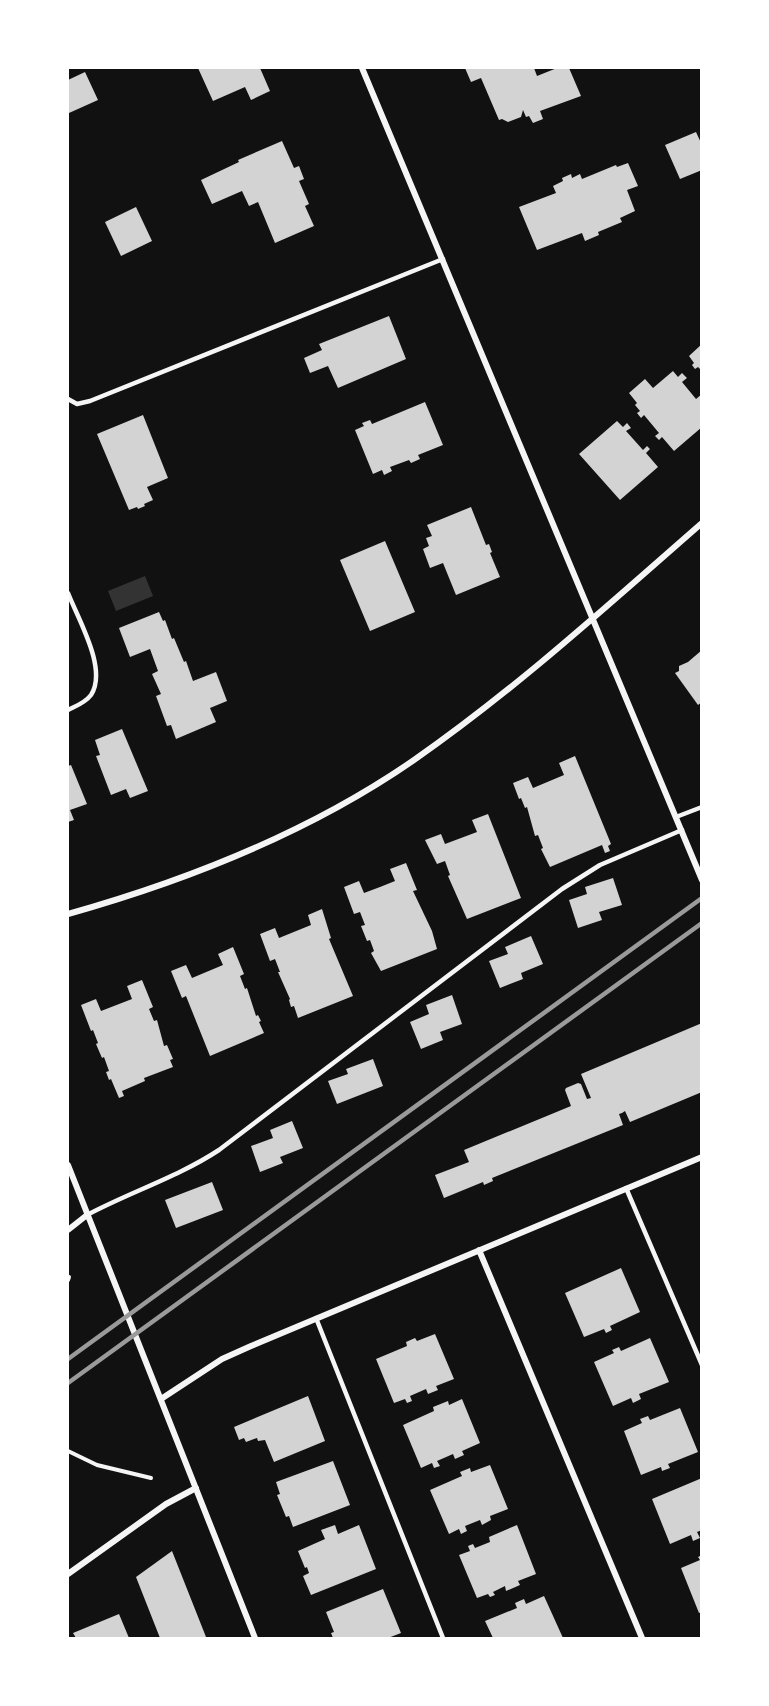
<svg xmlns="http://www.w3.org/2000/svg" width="769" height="1706" font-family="Overpass,sans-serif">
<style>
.water{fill:#333}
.building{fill:#d3d3d3}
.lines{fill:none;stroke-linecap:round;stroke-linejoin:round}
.path{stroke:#f5f5f5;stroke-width:4}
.service{stroke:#f5f5f5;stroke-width:4.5}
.minor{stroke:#f5f5f5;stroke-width:6}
.rail{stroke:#9a9a9a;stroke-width:4.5}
</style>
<rect width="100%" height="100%" fill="#111"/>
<path class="water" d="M145,576L153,596L116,611L108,591Z"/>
<path class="building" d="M198,68H260L270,91L251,100L245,87L213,101Z
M465,68H534L537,76L557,68H569L581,96L540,111L543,119L533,123L529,116L526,117L523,110L521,117L508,122L502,119L499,120L481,78L471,82Z
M85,72L98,100L69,113L68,80Z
M696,132L702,145V170L680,179L665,145Z
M282,141L294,168L299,166L304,179L299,181L309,204L305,206L314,226L275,243L258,202L249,206L242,191L212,204L201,180L239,162L238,160Z
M628,163L638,186L627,190L635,211L620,218L622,222L598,232L599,235L585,241L582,233L537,250L519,207L556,193L553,186L563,181L562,178L571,174L572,178L580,174L582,179L616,165L617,167Z
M136,207L152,241L121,256L105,222Z
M389,316L406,359L338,388L328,366L310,373L304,358L322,350L319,344Z
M702,344V371L698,367L695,369L692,365L694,363L689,356Z
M673,371L678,377L682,373L687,378L682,382L696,399L702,394V427L674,451L662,437L659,440L655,436L659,433L644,415L641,418L637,413L640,411L635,405L637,403L629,393L645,379L653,388Z
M425,402L443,445L418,455L420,459L411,463L409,460L390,467L392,471L384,475L382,470L373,474L355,430L364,426L362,423L370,420L372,424Z
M143,415L168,478L147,487L153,500L144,504L145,506L138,509L137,507L129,510L97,434Z
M617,421L623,427L627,423L631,428L626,431L643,450L647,446L650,449L646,453L658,467L620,500L579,454Z
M471,507L486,545L489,544L492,552L490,553L500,577L456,595L443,563L430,568L423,549L429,546L426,538L432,536L427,525Z
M385,541L415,612L370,631L340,560Z
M159,612L163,621L165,620L172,639L174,638L184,662L186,661L193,681L216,672L227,701L210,708L216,722L176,739L171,725L167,726L156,696L161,694L152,674L158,671L150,649L130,657L119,628Z
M702,650V702L698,705L675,673L679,671V666L688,662Z
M122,729L148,791L130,798L126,789L111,795L96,756L100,755L95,740Z
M575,756L611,844L608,846L610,851L605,853L602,845L550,867L541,849L543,848L538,835L535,836L527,807L525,808L521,798L519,799L513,783L528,777L533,788L564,775L559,763Z
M71,765L87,804L70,810L74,820L68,822V766Z
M488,814L521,898L467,919L448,876L450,875L445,861L437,864L425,840L441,834L445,844L477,832L472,820Z
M406,863L417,890L413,891L432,931L437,949L381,971L371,953L374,951L370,940L367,941L361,926L365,925L360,912L354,914L344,887L359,881L364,893L380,887L395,881L390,869Z
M613,878L622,905L599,912L602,920L578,928L569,900L587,894L585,887Z
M322,909L331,938L329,939L353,996L298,1018L294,1006L291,1007L289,1000L290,999L278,972H280L275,959L270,961L260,934L275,928L279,938L311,925L308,915Z
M531,936L543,964L521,973L523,979L500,988L489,961L508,954L505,947Z
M233,947L244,974L240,976L245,989L247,988L256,1016L258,1015L261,1021L259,1022L264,1033L210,1056L186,996L182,998L171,971L186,965L192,978L223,965L218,954Z
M142,980L153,1007L149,1009L154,1021L157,1020L164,1046L167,1045L173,1059L170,1060L173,1067L144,1078L145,1081L122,1091L124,1096L119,1098L111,1079L109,1080L106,1072L109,1071L104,1057L102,1058L96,1044L98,1043L93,1030L91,1031L81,1005L96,999L101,1011L132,999L127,986Z
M452,995L462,1024L440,1032L443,1040L421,1049L410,1022L429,1014L426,1005Z
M702,1023V1092L630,1122L625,1111L622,1113L619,1114L623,1125L492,1178L493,1181L484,1185L483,1182L444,1198L435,1175L469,1162L464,1150L571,1106L565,1090L566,1088L578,1083L581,1084L587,1099L591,1098L581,1074Z
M373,1059L383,1086L337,1104L328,1081L348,1074L346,1069Z
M292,1121L303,1148L280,1157L283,1163L260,1172L251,1146L273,1138L270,1130Z
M212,1182L223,1210L176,1228L165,1200Z
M621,1268L640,1312L610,1326L612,1330L606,1333L604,1329L584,1337L565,1293Z
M435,1334L454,1379L436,1386L438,1390L428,1394L426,1389L410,1396L412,1401L407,1403L405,1399L394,1403L376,1359L407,1346L406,1342L415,1338L417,1341Z
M650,1338L669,1382L639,1394L641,1399L633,1403L631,1398L613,1406L594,1362L614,1353L612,1350L619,1347L621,1351Z
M308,1396L325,1441L274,1462L265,1440L258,1441L257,1438L246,1442L244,1438L239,1440L234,1427Z
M462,1399L480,1443L462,1451L464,1455L455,1459L453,1454L437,1461L440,1466L434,1468L432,1463L421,1468L403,1425L434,1411L433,1407L448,1401L449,1405Z
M680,1408L698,1452L668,1464L670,1468L662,1471L661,1467L641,1475L624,1431L642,1423L640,1419L648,1416L650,1420Z
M333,1461L350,1505L293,1527L289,1516L286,1517L277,1495L280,1494L276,1482Z
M490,1465L508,1509L490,1516L491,1520L482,1525L480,1520L465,1526L467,1531L461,1534L459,1529L449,1534L430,1490L462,1476L460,1472L470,1468L471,1472Z
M702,1478V1530L697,1532L700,1538L693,1541L691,1535L670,1544L652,1499Z
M335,1525L338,1534L359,1525L376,1569L311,1595L303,1576L309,1573L307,1567L305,1568L298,1551L325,1539L321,1530Z
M517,1525L536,1574L518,1581L520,1585L506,1591L505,1586L493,1592L495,1595L490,1597L488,1594L477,1598L459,1555L470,1551L468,1546L473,1544L475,1548L490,1542L489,1537Z
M172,1551L206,1637L204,1638H160L136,1577Z
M702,1555V1612L699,1613L681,1568L700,1560L698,1557Z
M383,1589L401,1633L388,1638H333L331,1633L334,1632L326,1612Z
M544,1596L563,1638H493L485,1621L517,1608L515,1603L524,1599L526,1604Z
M119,1614L129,1638H76L73,1633Z"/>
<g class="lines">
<path class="path" d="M68,1280L69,1277
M68,1451L97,1465L151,1478"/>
<path class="service" d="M68,399L77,404L90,401L443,259
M68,593C78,619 108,669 91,695C85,703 76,706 68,710
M676,817L702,807
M626,1188L702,1365
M87,1215C130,1192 178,1177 219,1150L562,889L600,865L682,830
M316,1318L443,1638"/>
<path class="minor" d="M362,68L702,880
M68,914C189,880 310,832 414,760C516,689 608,605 702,523
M68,1165L255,1638
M68,1230L87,1215
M479,1250L642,1638
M161,1399L222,1359L251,1346L702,1157
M68,1574L166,1504L196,1488"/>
<path class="rail" d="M68,1359L702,898
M68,1383L702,923"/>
</g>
<rect width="769" height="1706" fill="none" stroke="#ffffff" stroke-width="138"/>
</svg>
